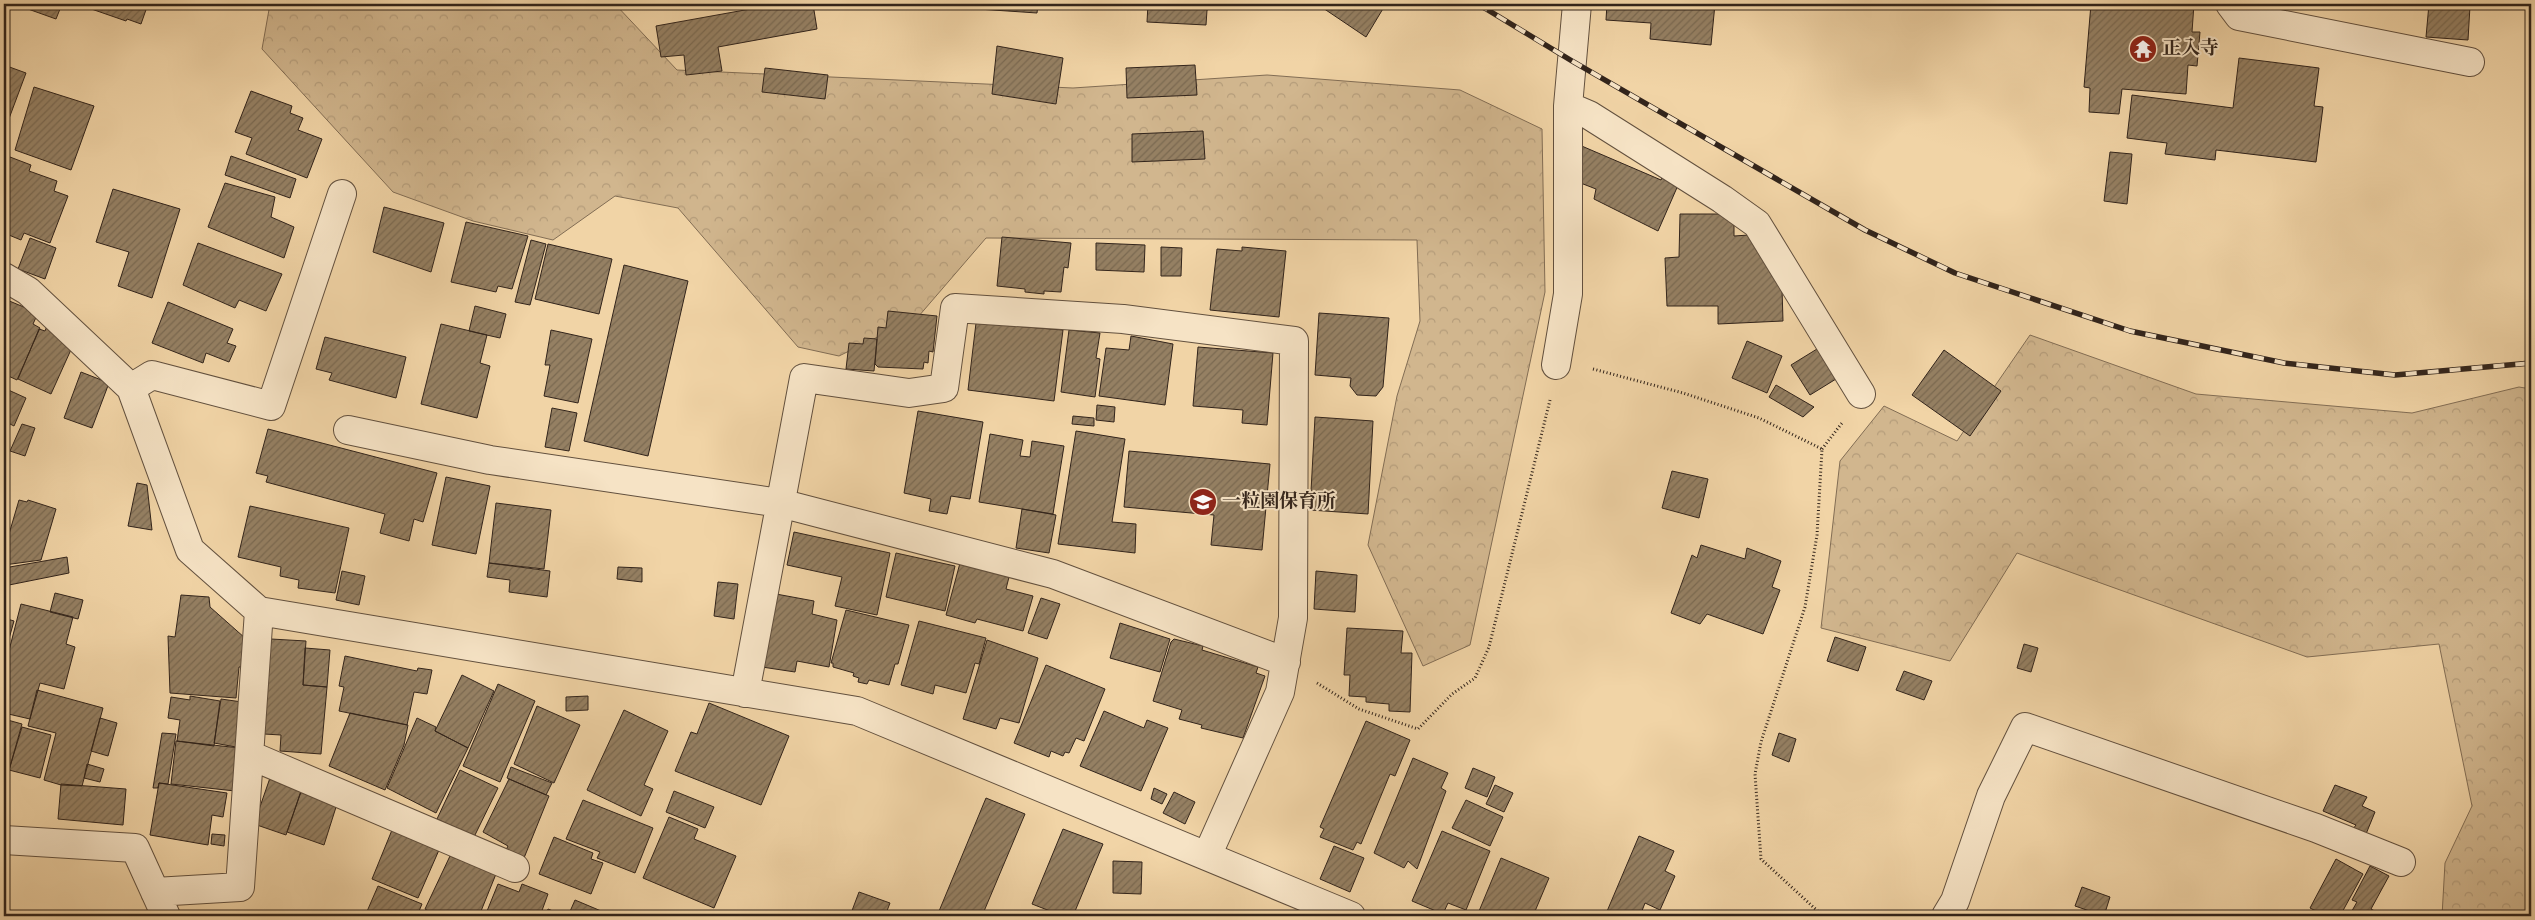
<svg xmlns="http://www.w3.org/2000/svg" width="2535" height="920" font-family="Vollkorn,'Noto Serif JP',serif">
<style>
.forest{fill:url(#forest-crowns);stroke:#826d54}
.building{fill:url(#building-hatch);stroke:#32241b}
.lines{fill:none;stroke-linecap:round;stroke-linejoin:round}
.street-casing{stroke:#62503e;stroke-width:30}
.path{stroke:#32241b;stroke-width:3;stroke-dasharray:1 2.5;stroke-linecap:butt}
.street{stroke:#f6e3c5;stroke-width:28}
.rail-casing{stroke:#32241b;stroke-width:5.5}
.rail{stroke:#f6e3c5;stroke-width:4;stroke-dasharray:11;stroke-linecap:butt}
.labels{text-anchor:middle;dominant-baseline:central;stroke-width:4;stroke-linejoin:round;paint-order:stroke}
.poi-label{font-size:19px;font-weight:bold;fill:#32241b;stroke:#f6e3c5;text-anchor:start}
</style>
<defs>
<pattern id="forest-crowns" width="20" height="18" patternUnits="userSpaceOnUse" patternTransform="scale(1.25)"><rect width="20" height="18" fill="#d1b68e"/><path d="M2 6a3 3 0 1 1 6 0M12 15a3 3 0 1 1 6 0" fill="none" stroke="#b49c7a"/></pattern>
<pattern id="building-hatch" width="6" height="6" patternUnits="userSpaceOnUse" patternTransform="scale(1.25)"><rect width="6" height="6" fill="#958063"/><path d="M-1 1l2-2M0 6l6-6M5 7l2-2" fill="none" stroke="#7a6951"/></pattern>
</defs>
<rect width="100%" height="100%" fill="#f1d4a6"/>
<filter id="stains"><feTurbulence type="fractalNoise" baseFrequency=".004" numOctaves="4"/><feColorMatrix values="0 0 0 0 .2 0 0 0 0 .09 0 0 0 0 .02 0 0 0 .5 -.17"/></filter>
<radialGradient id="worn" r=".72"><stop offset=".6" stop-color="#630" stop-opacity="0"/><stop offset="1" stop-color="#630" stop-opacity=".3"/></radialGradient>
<path class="forest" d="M270,4H615L677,70L1073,88L1267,75L1460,90L1542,129L1545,292L1470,645L1423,666L1368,545L1397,396L1420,321L1417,240L986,238L918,317L839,356L798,347L678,208L615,196L553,240L473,221L393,192L262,49Z
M2030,335L2196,394L2412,413L2519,387L2531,389V916H2442L2445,863L2472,806L2439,644L2307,657L2017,553L1950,661L1821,628L1840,461L1884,406L1957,441Z"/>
<path class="building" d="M14,4H62L56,19Z
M77,4H148L141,24L127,19L126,21Z
M778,4H813L817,29L718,47L722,71L686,75L684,55L661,57L656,26Z
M978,4H1038L1037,13L978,9Z
M1148,4H1210V9L1207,10L1206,25L1147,22Z
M1317,4H1379L1384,7L1366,37Z
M1607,4H1715L1711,45L1650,39L1651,23L1606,20Z
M2091,4H2194L2192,32H2200L2197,66L2188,65L2186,94L2122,89L2119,114L2089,112L2090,88L2084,87Z
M2429,4L2470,6L2468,40L2426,37Z
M997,46L1063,58L1056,104L992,94Z
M2239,58L2319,68L2314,106L2323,107L2316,162L2216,150L2215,160L2165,154L2167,143L2127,138L2132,95L2233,108Z
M4,65L26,73L4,132Z
M1195,65L1197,95L1127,98L1126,68Z
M765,68L828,75L825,99L762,92Z
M34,87L94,106L71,170L15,150Z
M251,91L292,106L290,113L303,118L298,130L322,139L307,178L246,154L252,138L235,132Z
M1203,131L1205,159L1132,162V134Z
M1577,144L1661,180L1663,175L1679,183L1658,231L1594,199L1596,189L1578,182Z
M2110,152L2132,154L2127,204L2104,201Z
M231,156L296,179L290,198L225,175Z
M10,157L31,165L29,171L57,181L54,191L68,196L50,243L24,233L21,240L4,233V170Z
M225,183L275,197L271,217L294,227L284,258L208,227Z
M113,189L180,209L152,298L118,286L129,252L96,242Z
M384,207L444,223L431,272L373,252Z
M1680,214H1734V236L1749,235L1782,289L1783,321L1718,324V306H1667L1665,258L1679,257Z
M466,222L528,236L512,289L498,286L496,292L451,282Z
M1002,237L1071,243L1068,268L1064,267L1061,292L1044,291V294L1025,292V289L997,286Z
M30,238L56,248L45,279L18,269Z
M531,240L546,244L530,305L515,302Z
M198,243L282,274L266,311L239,300L235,308L183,285Z
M1096,243L1145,245L1144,272L1096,270Z
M548,244L612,259L599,314L535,299Z
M1161,247L1182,248L1181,276H1161Z
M1242,247L1286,251L1279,317L1210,310L1217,249L1242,251Z
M624,265L688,281L648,456L584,441Z
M7,300L38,313L33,324L40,328L17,380L4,374V308Z
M168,302L233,329L227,343L236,346L229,362L206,353L203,363L152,343Z
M475,306L506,314L500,338L469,331Z
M888,311L937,316L933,352L929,351L928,363L924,362L923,369L878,367L875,364L878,327L886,328Z
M1319,313L1389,318L1383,387L1376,396L1357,395L1350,386L1351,378L1315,375Z
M976,323L1063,330L1054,401L968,390Z
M441,324L487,335L480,363L490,366L477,418L421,404Z
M47,326L74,343L51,394L18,379L39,329L45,331Z
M551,330L592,339L578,403L544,396L550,365H545Z
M1069,330L1100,333L1096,358L1100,359L1095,397L1061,392Z
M1131,336L1173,344L1165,405L1099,396L1106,348L1129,350Z
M325,337L406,357L396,398L329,380L332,373L316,369Z
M864,338L877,339L874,371L846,369L849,343L863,344Z
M1747,341L1782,356L1767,393L1732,378Z
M1198,347L1273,353L1267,425L1242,423L1243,410L1193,406Z
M1817,349L1836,379L1810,395L1791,365Z
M1944,350L2001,391L1970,436L1912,395Z
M81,372L109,383L92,428L64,418Z
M1776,385L1814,407L1803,417L1769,397Z
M4,388L26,398L14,426L4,421Z
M1097,405L1115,407L1114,422L1096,420Z
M552,408L577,413L569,451L545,447Z
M918,411L983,422L970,499L951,496L947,514L929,511L931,499L904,493Z
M1073,416L1094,418V426L1072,424Z
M1315,417L1373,421L1368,514L1310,510Z
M22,424L35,428L25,456L10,451Z
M268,429L437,473L423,522L414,519L409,541L380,533L385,514L266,482L268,476L256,473Z
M1076,431L1125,439L1112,522L1136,524L1135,553L1058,544Z
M990,434L1023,440L1020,456L1030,457L1032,441L1064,446L1053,514L979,502Z
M1129,451L1270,464L1262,550L1211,545L1214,515L1124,507Z
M1672,471L1708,479L1699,518L1662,508Z
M446,477L490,486L476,554L432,545Z
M137,483L147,485L152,530L128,526Z
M19,500L27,502L28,500L56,509L41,560L4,565V551Z
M496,503L551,510L544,569L489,563Z
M250,506L349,528L335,593L298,588L299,580L280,576L281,567L238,557Z
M1022,509L1056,515L1049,553L1016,548Z
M794,532L890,553L877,615L835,606L842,577L787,565Z
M1701,545L1745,559L1747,548L1781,561L1772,587L1780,590L1763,634L1707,614L1700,624L1671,613L1692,555L1697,558Z
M896,553L955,566L945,611L886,597Z
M67,557L69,573L4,586V568Z
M489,563L550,571L547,597L509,592L510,580L487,577Z
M960,563L1009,577L1006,589L1033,596L1023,631L977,619L975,623L946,615Z
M618,567L642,568V582L617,579Z
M342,571L365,576L359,605L336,600Z
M1316,571L1357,575L1355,612L1314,609Z
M718,582L738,584L734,619L714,616Z
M55,593L83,600L78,619L50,612Z
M776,594L814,601L812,614L837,620L829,667L797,661L795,672L762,667Z
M181,595L209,597L210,607L245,638V667H239L236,698L170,693L168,636L175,637Z
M1041,598L1060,604L1047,639L1028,633Z
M21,604L73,617L66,644L75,647L64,689L40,683L30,719L4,713V670Z
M846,610L909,625L898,664H895L889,685L869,680L867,684L858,682L859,678L853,676L854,673L833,667V663H831Z
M4,618L14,621L5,653H4Z
M919,621L986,638L979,664L975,663L966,693L935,685L933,694L901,685Z
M1120,623L1170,639L1160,672L1110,658Z
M1347,628L1403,631L1401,653H1412L1410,712L1389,711V704L1366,702V697L1349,696L1350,675H1344Z
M1835,637L1866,647L1858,671L1827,661Z
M271,639L306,641L303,685L327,687L321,754L280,751L281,735L264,734Z
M1174,639L1203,646L1202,650L1258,667L1256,673L1265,676L1243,738L1201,728L1202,725L1179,719L1182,710L1153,701L1171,642Z
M987,640L1038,658L1019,723L1000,718L996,729L963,719Z
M2024,644L2038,648L2031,672L2017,668Z
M305,648L330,650L327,687L303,685Z
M345,656L417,671L418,668L432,670L427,694L414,692L407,725L339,711L344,687L339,686Z
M1046,665L1105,689L1084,741L1076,738L1069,753L1065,752L1063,756L1051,751L1049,757L1014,743Z
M1904,671L1932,681L1924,700L1896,690Z
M462,675L494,691L468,748L435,731Z
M498,684L535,701L500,782L463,766Z
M37,690L103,708L82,786L61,785L44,780L56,733L28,726Z
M190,696L220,701L214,746L177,741L180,720L168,718L171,697L190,700Z
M588,696V710L566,711V697Z
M221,699L242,702L236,747L214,743Z
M709,703L789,736L761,805L675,771L691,732L697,734Z
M537,706L580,725L554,783L514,764Z
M624,710L668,731L644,785L653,789L641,816L587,790Z
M1104,711L1144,728L1147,720L1168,728L1141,791L1080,766Z
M350,713L408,725L404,745L385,790L329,766Z
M100,718L117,723L108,756L91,751Z
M417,718L436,727L435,731L468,748L436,813L387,788Z
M4,719L22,724L4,788Z
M1366,721L1410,740L1395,776L1390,774L1361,844L1357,842L1353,850L1320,837L1324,829L1320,827Z
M22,727L51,735L40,778L9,770Z
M162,733L176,734L168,784L159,783L158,788H153Z
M1779,733L1796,739L1789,762L1772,755Z
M176,741L240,748L235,791L171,784Z
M1413,758L1448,773L1441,788L1446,791L1417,869L1408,861L1404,868L1374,853Z
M87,764L104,769L100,782L84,778Z
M511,767L552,783L546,795L507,778Z
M1473,768L1495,777L1487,797L1465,788Z
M460,770L498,788L474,837L437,819Z
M271,775L303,786L286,835L254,824Z
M509,779L549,796L524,858L506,850L508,846L483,832Z
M159,783L227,793L223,817L212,815L208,845L150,835Z
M61,784L126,789L123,825L58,819Z
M1495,785L1513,793L1504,812L1486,804Z
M2335,785L2367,797L2362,806L2375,812L2366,834L2353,829L2356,825L2323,811Z
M1154,788L1167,794L1162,804L1151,799Z
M301,791L337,804L324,845L287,832Z
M674,791L714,807L705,828L666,812Z
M1174,792L1195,802L1185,824L1163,813Z
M986,798L1025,814L982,916H937Z
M583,800L653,828L635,873L597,858L600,852L566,839Z
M1466,800L1503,817L1490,846L1452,828Z
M669,817L698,829L694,839L736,856L714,908L643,878Z
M1063,829L1103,844L1073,916H1063L1032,904Z
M392,830L439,850L418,898L372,879Z
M1442,831L1490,851L1466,910L1448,903L1443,914L1412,901Z
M212,834L225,835L224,846L211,844Z
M1639,836L1674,851L1665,871L1675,876L1660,910L1645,903L1640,916H1605Z
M554,837L593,853L591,859L603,863L591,894L539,874Z
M1334,846L1364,858L1350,892L1320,879Z
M450,856L496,874L479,916H437L425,909Z
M1501,858L1549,878L1533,916H1477Z
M2336,859L2363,874L2340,916H2326L2310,908Z
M1113,861L1142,862L1141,894L1113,893Z
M2370,866L2389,876L2371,909L2384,916H2349L2357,902L2352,900Z
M498,884L519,892L522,884L548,894L540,916H485Z
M378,886L422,904L417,916H365Z
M2082,887L2110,897L2104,916L2075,906Z
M859,892L890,903L885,916H850Z
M575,900L613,916H568Z
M548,909L565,916H545Z"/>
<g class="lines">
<defs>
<path id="street" d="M2230,4L2239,16L2470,62
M1568,106L1589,115L1722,199L1757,224L1861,394
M4,277L28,291L131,388L190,550L259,611L857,711L1351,916
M1556,365L1568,294V106L1577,4
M131,388L152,375L271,406L342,194
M348,430L490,460L780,503L1053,574L1286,662
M745,693L804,378L909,393L944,388L955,308L1123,319L1294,341L1293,618L1280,692L1207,856
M249,759H259L515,868
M4,840L135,848L166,916
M155,892L240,887L259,611
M1946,916L1955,901L1991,796L2025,727L2316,828L2401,862"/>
</defs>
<use href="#street" class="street-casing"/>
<path class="path" d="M1593,369L1683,393L1759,418L1822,449L1817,535L1805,607L1761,742L1755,774L1761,859L1823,916
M1822,449L1842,423
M1317,683L1359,709L1418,729L1452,694L1475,678L1489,647L1550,400"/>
<use href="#street" class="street"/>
<defs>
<path id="rail" d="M1478,4L1572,61L1865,230L1955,273L2130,331L2284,363L2395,375L2531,363"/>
</defs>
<use href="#rail" class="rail-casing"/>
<use href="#rail" class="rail"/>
</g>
<defs>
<symbol id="temple-disc" viewBox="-11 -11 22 22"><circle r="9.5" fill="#8f2418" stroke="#f6e3c5"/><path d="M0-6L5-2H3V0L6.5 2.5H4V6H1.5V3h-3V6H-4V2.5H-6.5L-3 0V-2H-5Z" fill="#fff"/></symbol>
<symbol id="school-disc" viewBox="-11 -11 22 22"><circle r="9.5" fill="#8f2418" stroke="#f6e3c5"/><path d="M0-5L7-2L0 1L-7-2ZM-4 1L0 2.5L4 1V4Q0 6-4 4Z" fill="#fff"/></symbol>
</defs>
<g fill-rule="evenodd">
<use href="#temple-disc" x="2127" y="33" width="32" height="32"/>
<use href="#school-disc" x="1187" y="486" width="32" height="32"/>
</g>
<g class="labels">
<g class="poi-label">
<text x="2162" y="49">正入寺</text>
<text x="1222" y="502">一粒園保育所</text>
</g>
</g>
<rect width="2535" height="920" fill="none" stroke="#f1d4a6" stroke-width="20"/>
<rect x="5" y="5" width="2525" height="910" fill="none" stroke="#32241b" stroke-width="2.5"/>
<rect x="10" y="10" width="2515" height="900" fill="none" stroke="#32241b"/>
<rect width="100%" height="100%" filter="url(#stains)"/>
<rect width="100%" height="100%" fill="url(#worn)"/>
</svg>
